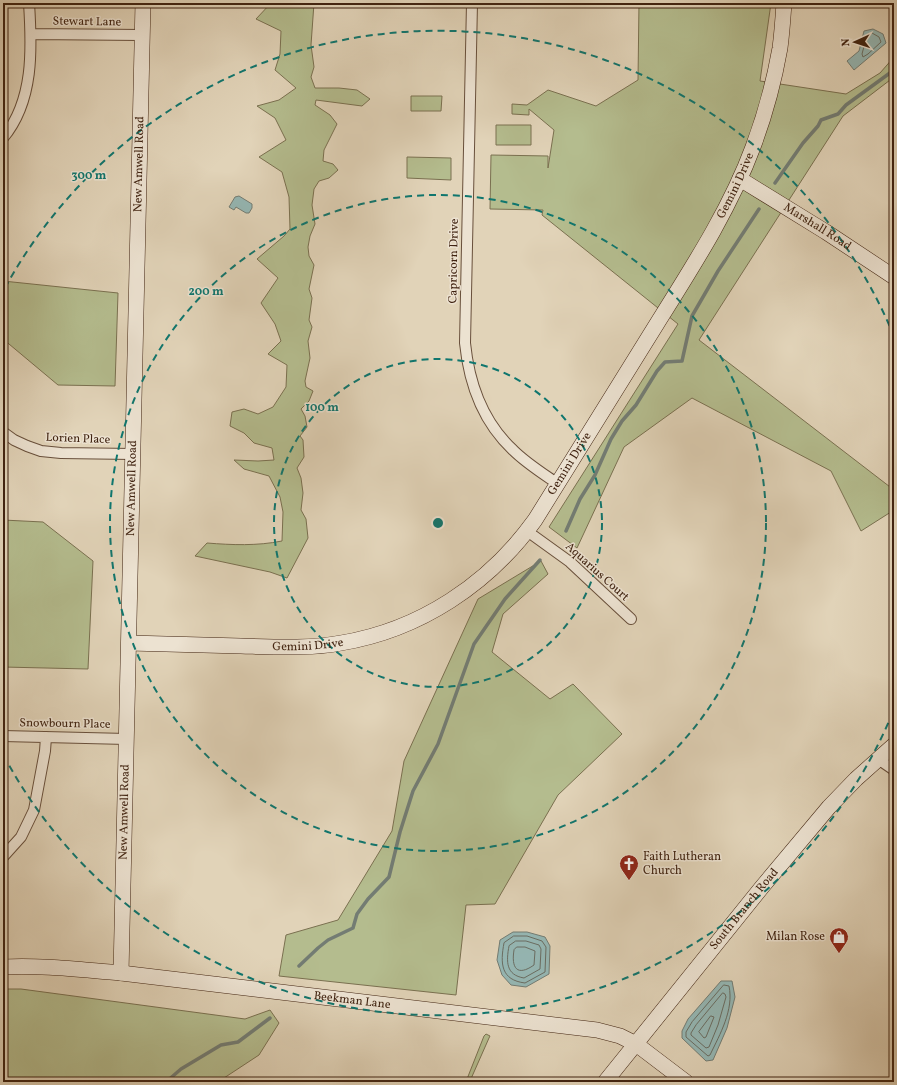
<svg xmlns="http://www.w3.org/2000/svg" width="897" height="1085" font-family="Vollkorn,serif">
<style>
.green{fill:#b4bc8e;stroke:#7a7050}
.water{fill:#95b7b4;stroke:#737c73}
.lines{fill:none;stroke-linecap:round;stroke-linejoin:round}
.shore{stroke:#6a6d62;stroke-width:1}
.stream{stroke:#737c73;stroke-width:3.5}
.street-casing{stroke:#684f3b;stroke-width:12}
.secondary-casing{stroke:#402311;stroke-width:16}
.street{stroke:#ece2d1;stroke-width:10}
.secondary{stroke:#ece2d1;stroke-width:15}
.ring{fill:none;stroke:#0f766e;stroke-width:2;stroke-dasharray:7 5}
.labels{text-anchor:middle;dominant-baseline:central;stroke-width:3;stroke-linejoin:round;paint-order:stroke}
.street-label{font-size:12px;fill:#402311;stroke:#ece2d1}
.poi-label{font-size:12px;fill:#402311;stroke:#ece2d1;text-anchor:start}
.centre{fill:#0f766e;stroke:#ece2d1;stroke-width:2}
.ring-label{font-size:12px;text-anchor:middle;font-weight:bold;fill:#0f766e;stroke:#ece2d1;stroke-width:3;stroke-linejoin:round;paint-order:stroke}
</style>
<rect width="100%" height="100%" fill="#e1d3b8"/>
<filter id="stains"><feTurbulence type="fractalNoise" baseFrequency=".005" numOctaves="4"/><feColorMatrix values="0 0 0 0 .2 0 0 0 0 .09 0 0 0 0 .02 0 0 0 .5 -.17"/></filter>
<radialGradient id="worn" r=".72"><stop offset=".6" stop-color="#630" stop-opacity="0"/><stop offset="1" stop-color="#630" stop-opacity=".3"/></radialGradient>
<path class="green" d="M271,3H314L311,45L314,67L311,77L315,88H339L357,90L370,99L362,106L316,100L315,105L330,115L337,124L324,150L323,161L333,164L338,170L329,178L319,181L314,189L312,205L315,224L310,236L308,247L309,256L314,265L309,289L312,298L309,320L312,327L308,341L310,358L305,381L306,387L313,391L309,401L301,409L305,416L307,427L300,436L303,440L304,457L297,468L301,478L303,493L301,510L306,519L308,538L287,578L270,572L195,556L207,543C232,545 257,546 282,541L283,512L280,497L269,476L244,469L234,460L258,461L274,460L272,448L254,443L244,433L230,426L232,412L244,409L258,414L273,407L286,387L287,365L268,354L281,341L275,324L261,303L278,278L257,259L284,236L290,229L289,197L282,172L259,157L286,140L275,118L257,106L279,100L296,88L275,70L280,54L281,31L256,19Z
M639,3H771L760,81L846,94L880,73L894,57V77L843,116L699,340L894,490V510L861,531L831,471L692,398L624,447L577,548L549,527L678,324L542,215L543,210L490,209L491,155L548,156V168L554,130L529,109V115L512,114V104L527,105L548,90L596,106L638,80Z
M411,96H442L441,111H411Z
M496,125H531V145H496Z
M407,157L451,158V180L407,178Z
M3,281L118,293L115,386L58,385L3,339Z
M3,520L43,522L93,561L88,669L3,667Z
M541,561L548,574L503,614L492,652L550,699L573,684L622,734L558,795L495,904L466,905L456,995L279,976L286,935L338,920L392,831L404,761L478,599Z
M3,989H21L245,1019L270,1010L279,1023L259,1055L224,1078L222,1082H3Z
M486,1034L490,1036L489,1038L470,1081H468L467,1079L484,1036Z"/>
<path class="water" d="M873,29L883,34L886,43L854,70L847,61L859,51L864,31Z
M239,196L252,204V208L249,213H246L236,207L234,210L229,207L235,197Z
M513,932H527L545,937L550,946L549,974L526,987L511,985L502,975L497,960L500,940Z
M721,981H732L735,997L727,1028L713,1060L706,1061L682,1038V1031L688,1019Z"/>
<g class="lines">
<path class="shore" d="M872,33L879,37L881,42L868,54L863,57L862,54L867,35Z
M514,936H527L542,941L546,947L545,972L525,983C501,980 500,964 504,943Z
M516,941H526L539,945L541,949L540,969L524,978C506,975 506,962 509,946Z
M517,947H525L535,951L534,965C517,977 511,968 514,950Z
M724,985L729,986C734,1010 720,1034 710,1055L708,1056L686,1037V1032L692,1022Z
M723,993L725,994L726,997L718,1025L709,1047L706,1048L691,1035V1033L696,1025Z
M711,1016L714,1017L706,1037L704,1038L699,1032Z"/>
<path class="stream" d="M775,183L803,143L818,126L821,120L838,114L846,105L894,70
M566,531L580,499L595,475L611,439L622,421L636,405L657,371L665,362L682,361L692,316L718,271L759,209
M299,966L318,948L328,940L353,928L357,914L368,899L389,877L400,832L413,791L438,744L474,644L505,599L540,560
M166,1082L181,1069L221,1045L238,1042L270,1018"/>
<defs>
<path id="street" d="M472,3L465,343C469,383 483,422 513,450C526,463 542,473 558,484
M31,34L142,35
M3,138C34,101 32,49 29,3
M3,432L14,440L27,446L41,451L61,453L133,454
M527,531L570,562L631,619
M3,736L127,739
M878,759L894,770
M3,857L21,837L34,810L45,751L46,737"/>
<g id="secondary">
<path id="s1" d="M740,179L826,232L894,277"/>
<path id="s2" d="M129,643C166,644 204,645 241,646C275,647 308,649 341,643C420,630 489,584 535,520C576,454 617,388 658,322C693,266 730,209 753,147C765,115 774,82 780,48C782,33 783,18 784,3"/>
<path id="s3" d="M3,967C43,965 82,970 121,973L597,1030L620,1036L636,1044L686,1082"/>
<path id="s4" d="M121,973L143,3"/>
<path id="s5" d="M605,1082L762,887L829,807L856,779L894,745"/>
</g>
</defs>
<use href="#street" class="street-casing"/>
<use href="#secondary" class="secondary-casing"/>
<use href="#street" class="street"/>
<use href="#secondary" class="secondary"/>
</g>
<g class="ring">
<circle cx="438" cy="523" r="164"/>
<circle cx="438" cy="523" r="328"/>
<path d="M893 712A493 493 0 0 1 5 758M5 288A493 493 0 0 1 893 334"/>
</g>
<defs>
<symbol id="church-pin" viewBox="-11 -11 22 30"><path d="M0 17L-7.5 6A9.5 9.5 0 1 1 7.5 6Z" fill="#8f2418" stroke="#ece2d1"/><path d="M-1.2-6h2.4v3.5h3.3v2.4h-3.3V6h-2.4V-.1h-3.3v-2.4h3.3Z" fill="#fff"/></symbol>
<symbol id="shop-pin" viewBox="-11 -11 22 30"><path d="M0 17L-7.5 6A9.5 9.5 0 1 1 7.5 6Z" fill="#8f2418" stroke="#ece2d1"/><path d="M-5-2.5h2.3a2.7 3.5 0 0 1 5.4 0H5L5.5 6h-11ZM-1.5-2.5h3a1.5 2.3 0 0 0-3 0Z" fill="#fff"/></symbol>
</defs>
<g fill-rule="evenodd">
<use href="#church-pin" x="618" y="853" width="22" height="30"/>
<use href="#shop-pin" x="828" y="926" width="22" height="30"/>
</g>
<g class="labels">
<g class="street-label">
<text transform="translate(87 22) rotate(1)">Stewart Lane</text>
<text stroke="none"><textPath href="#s4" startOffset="809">New Amwell Road</textPath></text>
<text stroke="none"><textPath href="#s2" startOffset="838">Gemini Drive</textPath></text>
<text stroke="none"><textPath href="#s1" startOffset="91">Marshall Road</textPath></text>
<text transform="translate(454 261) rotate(-89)">Capricorn Drive</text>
<text transform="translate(78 439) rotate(2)">Lorien Place</text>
<text stroke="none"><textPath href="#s2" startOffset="514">Gemini Drive</textPath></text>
<text stroke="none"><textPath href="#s4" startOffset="485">New Amwell Road</textPath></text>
<text transform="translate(597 572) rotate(42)">Aquarius Court</text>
<text stroke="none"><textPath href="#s2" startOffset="179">Gemini Drive</textPath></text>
<text transform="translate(65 724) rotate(1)">Snowbourn Place</text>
<text stroke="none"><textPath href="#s4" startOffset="161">New Amwell Road</textPath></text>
<text stroke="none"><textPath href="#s5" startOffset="222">South Branch Road</textPath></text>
<text stroke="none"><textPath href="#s3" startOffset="351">Beekman Lane</textPath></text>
</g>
<g class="poi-label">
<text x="643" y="857">Faith Lutheran<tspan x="643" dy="14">Church</tspan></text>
<text x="825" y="937" text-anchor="end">Milan Rose</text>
</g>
</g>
<circle cx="438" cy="523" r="6" class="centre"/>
<g class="ring-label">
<text x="89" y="179">300 m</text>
<text x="206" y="295">200 m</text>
<text x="322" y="411">100 m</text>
</g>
<rect width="897" height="1085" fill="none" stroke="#e1d3b8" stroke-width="16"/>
<rect x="4" y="4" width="889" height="1077" fill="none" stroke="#402311" stroke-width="2"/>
<rect x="8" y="8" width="881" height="1069" fill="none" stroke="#402311"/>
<g transform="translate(855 42) rotate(267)" stroke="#ece2d1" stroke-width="3" paint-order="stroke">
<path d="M0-3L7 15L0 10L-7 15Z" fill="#402311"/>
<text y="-6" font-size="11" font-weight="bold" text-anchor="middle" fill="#402311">N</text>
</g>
<rect width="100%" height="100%" filter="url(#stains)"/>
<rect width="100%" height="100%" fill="url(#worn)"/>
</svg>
